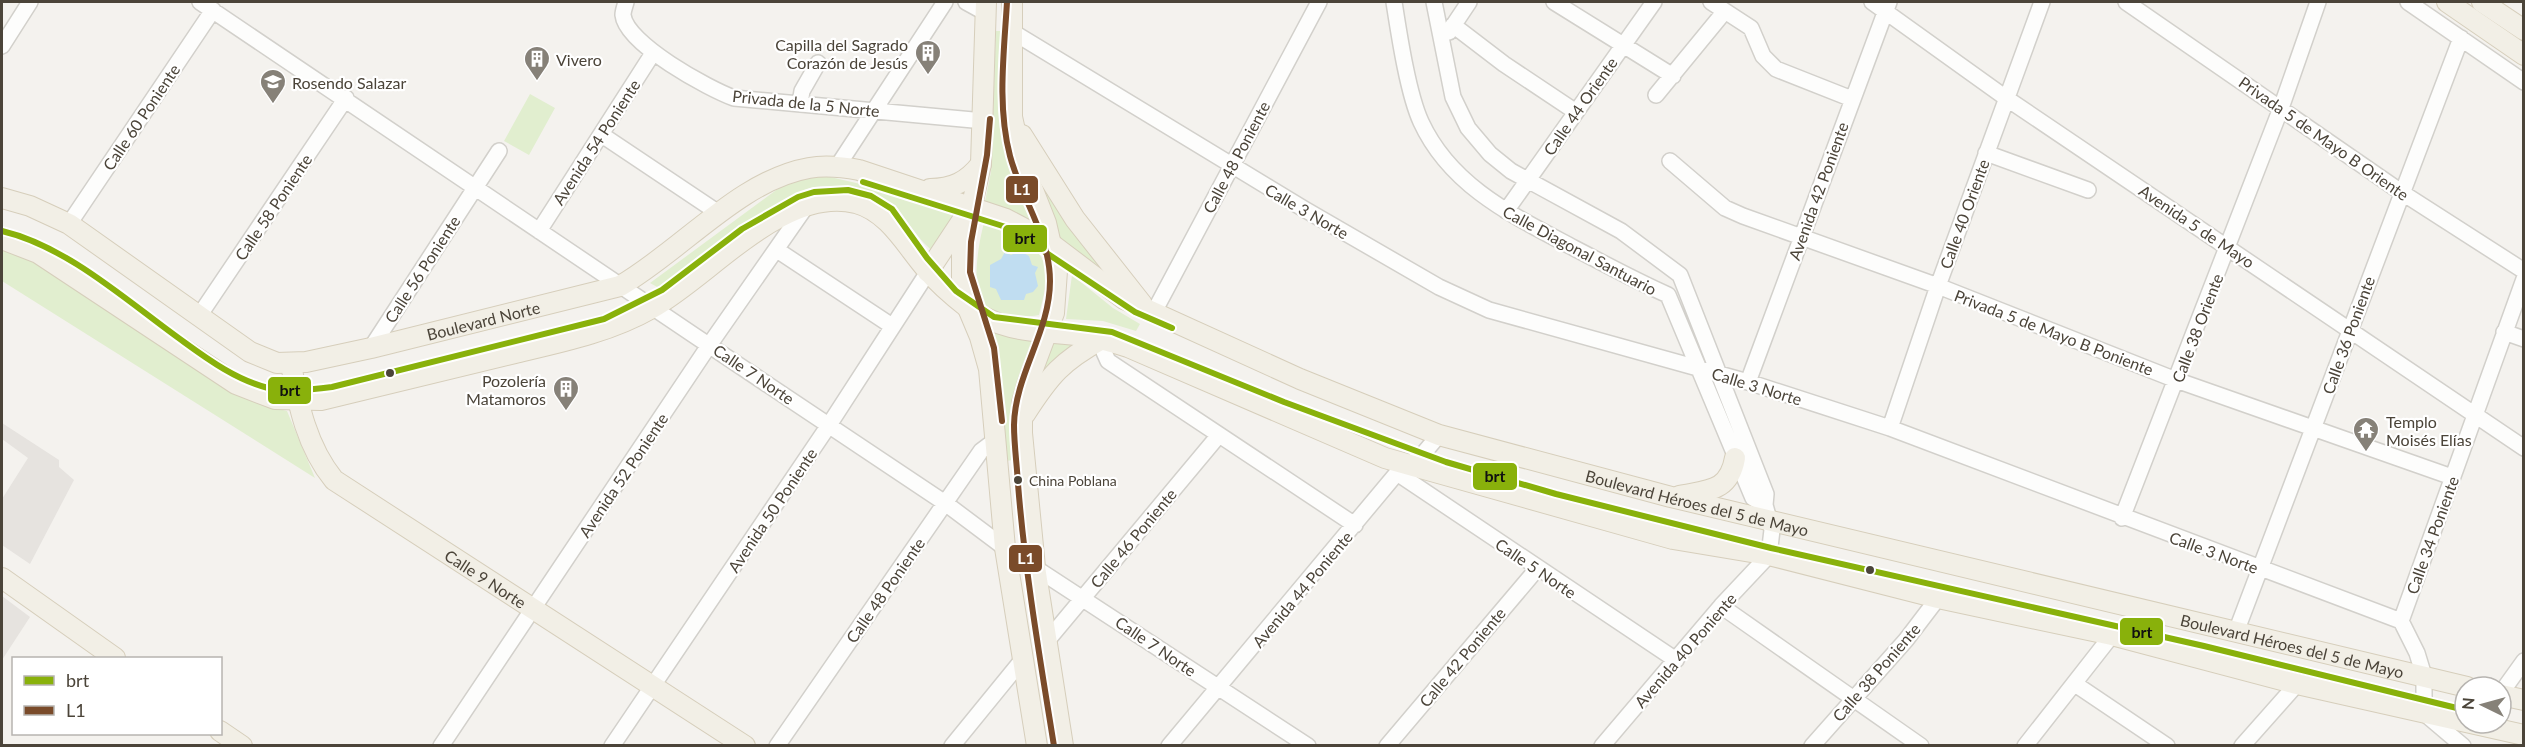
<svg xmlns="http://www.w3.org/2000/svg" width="2525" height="747" font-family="Lato,sans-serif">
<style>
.green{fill:#e1eecf}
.parking{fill:#e6e3df}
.water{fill:#c0ddf1}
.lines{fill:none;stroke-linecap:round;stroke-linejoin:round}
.minor-casing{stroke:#d2d0cb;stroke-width:18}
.major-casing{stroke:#d6cebb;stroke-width:22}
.minor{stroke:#fdfdfc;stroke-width:15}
.major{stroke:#f2efe6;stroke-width:20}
.bus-1-casing{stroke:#fff;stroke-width:10}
.bus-2-casing{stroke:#fff;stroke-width:10}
.bus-1{stroke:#89b10b;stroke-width:6}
.bus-2{stroke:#7a4b2a;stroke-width:6}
.bus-dot{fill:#4b4439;stroke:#fff;stroke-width:2}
.labels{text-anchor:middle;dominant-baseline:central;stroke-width:4.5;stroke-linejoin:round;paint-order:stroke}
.bus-label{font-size:14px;fill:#4b4439;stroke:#fff;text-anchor:start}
.poi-label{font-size:16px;fill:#4b4439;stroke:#fff;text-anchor:start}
.street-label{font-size:16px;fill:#4b4439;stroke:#fff}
.line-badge{stroke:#fff;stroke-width:2}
.badge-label{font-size:16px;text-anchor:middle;font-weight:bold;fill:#fff}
.pale-badge-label{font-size:16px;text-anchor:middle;font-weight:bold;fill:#111}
</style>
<rect width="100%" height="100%" fill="#f4f2ee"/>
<path class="green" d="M996,31H1003L1002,122L1010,163L1032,220L985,201L991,172Z
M530,94L555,108L529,155L504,141Z
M1030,161L1122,288L1061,241Z
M826,176L882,189L962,216L935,253C914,237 905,212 882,198C863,187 836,184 815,187C780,192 692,265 659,288L650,283L783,185L801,178Z
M984,223C1009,227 1044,244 1046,273C1047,287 1042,302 1039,315C1023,318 992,319 982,302C971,285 979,241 984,223Z
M2,247L36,259L228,386L266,406L287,411L315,478L2,281Z
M1072,275L1113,308L1140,324L1136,331L1103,321L1066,319Z
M990,331L1010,337L1035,340L1013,409V460L1006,461L1000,367Z
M1054,337L1078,339L1033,395Z"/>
<path class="parking" d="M2,423L59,460V467L74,480L30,564L2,545V499L28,458L2,439Z
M2,596L30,617L2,660Z"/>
<path class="water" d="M1020,251L1029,256L1032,265L1038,267L1035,273L1038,286L1033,292L1026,294L1024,300H1001L996,289L990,287V265L1001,259L1005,252L1011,255Z"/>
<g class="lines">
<defs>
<path id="minor" d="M200,2C447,170 696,337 945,503L1005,548L1308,746
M626,2C625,6 623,11 623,15C626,44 709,89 734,98L984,121
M966,2L986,13
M1394,2C1399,34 1408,94 1421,122C1451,187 1514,216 1574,248C1605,264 1636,281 1668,295L1753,498L1765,505
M1434,2L1453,97L1468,128L1490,154L1511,171L1621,231L1680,275L1766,494L1765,505L1772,530L1769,555L1721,606L1602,746
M1554,2L1673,76
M1711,2L1751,28L1763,56L1776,69L1852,99
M1872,2L2006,98L2524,448
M2126,2L2401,192L2524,271
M2408,2L2524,82
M1453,25L1504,64L1576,112
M1011,31L1304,209L1439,287L1489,310L1748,382L1890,428L2401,621L2417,653L2424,676V713L2463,746
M1449,32L1469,2
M2,46L30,2
M1656,95L1725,11
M800,103L802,91L818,63
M602,135L720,214
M1986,153L2088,190
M1670,161L1725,208L1743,216L1938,286L2176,380L2452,477
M837,167L945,2
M1506,211L1654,2
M69,224L213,10
M539,231L653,53
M777,250L892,326
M1154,312L1319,2
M199,316L346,98
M2504,332L2524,339
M1105,340L1104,352L1108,361L1355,525
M371,348L499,151
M1748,382L1889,2
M1890,428L1938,286L2042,2
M1397,473L1676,660
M2122,518L2281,108L2318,2
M1721,606L1921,746
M2401,621L2524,279
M2236,632L2461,38
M1047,641L1219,435
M2075,684L2167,746
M2501,693L2524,661
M441,746L710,344L807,205
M612,746L829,425L928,272
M777,746L981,451L997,439
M952,746L1023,659
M1169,746L1397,473L1423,454L1439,435
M1387,746L1537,569
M1812,746L1906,640L1938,598
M2025,746L2112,635
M2242,746L2297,684"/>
<g id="major">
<path d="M986,2L981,164L962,251V277L967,306L980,337L989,369L1005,548L1037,746"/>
<path d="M1012,2V117L1022,162L1046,223L1057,271L1054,313L1027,385L1022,403V433L1035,567L1063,746"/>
<path d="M2447,2L2524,55"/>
<path d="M2482,2L2524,30"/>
<path d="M1022,135L1075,219L1142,304"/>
<path d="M930,189C952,189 967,182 981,164"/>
<path id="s1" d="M2,198L30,206L69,224L250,352L277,363L306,362L371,348L620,286C681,251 740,180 809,168C826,165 843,167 859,170L1006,219L1046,240L1124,299L1300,379L1439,435L1671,497L2467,687"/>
<path d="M2,239L38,253L236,384L275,399L321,400C385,385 450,369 515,353C562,342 610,332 652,308C710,276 783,185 856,203C889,212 906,246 927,270C938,283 954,297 967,307C1008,335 1038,330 1084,336C1099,338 1113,342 1128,347L1385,458L1673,539L1769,555L1938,598L2112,635L2297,684L2524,735"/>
<path d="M928,272L965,216"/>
<path id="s2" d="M291,364C298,405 307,447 334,480L745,746"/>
<path d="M1025,414C1050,375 1062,361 1102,339"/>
<path d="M1679,496C1708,490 1729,492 1735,458"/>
<path d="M2,578L115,658"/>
<path d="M2501,695L2524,700"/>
<path d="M220,731L242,746"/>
</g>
</defs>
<use href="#minor" class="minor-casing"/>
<use href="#major" class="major-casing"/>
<use href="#minor" class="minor"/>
<use href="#major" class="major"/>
<defs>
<path id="bus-1" d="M863,182L1009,228L1135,312L1172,328
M2,231C69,247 129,303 184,342C210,361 237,380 268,388C289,392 311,390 332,387L604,319L662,290L742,229L798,197L814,192L848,190L871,196L892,209L927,258L956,291L994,317L1112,332L1284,402L1446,462L1556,494L1771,548L2204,646L2465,710"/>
<path id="bus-2" d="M1007,2C1004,53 997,106 1010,156C1021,198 1050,236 1050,281C1050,332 1015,374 1014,425C1014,445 1017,465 1018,484C1025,572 1040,659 1054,746
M990,119L987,155L971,242L970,272L994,348L1002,421"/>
</defs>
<use href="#bus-1" class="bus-1-casing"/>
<use href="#bus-2" class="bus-2-casing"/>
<use href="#bus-1" class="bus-1"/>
<use href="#bus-2" class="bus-2"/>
</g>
<defs>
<symbol id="building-pin" viewBox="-11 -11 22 30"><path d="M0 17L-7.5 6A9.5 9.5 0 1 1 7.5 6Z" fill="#868178" stroke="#fff"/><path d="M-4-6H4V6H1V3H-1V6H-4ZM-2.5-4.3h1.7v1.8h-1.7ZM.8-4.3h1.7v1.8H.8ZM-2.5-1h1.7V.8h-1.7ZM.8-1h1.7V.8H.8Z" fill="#fff"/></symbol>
<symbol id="school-pin" viewBox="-11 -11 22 30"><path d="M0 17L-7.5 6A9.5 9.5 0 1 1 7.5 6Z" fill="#868178" stroke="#fff"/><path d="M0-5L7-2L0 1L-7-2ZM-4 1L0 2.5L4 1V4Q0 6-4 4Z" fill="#fff"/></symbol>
<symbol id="temple-pin" viewBox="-11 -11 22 30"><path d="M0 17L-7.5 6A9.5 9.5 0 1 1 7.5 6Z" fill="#868178" stroke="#fff"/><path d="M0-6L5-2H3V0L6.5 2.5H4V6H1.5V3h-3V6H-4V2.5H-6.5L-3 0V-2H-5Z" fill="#fff"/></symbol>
</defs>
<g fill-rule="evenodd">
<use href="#building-pin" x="913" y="38" width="30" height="40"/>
<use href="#building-pin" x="522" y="44" width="30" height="40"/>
<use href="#school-pin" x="258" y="67" width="30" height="40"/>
<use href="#building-pin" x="551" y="374" width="30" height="40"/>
<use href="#temple-pin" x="2351" y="415" width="30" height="40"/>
</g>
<g class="bus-dot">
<circle cx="390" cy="373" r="5"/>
<circle cx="1018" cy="480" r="5"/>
<circle cx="1870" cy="570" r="5"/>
</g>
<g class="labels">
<g class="bus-label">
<text x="1029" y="480">China Poblana</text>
</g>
<g class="poi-label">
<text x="908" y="44" text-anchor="end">Capilla del Sagrado<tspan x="908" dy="18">Corazón de Jesús</tspan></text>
<text x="556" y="59">Vivero</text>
<text x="292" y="82">Rosendo Salazar</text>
<text x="546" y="380" text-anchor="end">Pozolería<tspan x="546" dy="18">Matamoros</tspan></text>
<text x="2386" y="421">Templo<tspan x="2386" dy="18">Moisés Elías</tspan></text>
</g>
<g class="street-label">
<text transform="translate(806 103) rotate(6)">Privada de la 5 Norte</text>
<text transform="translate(1580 106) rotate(-55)">Calle 44 Oriente</text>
<text transform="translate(141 117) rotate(-56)">Calle 60 Poniente</text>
<text transform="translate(2324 138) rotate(35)">Privada 5 de Mayo B Oriente</text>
<text transform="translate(596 142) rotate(-57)">Avenida 54 Poniente</text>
<text transform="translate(1236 157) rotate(-62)">Calle 48 Poniente</text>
<text transform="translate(1818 191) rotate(-70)">Avenida 42 Poniente</text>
<text transform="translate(273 207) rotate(-56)">Calle 58 Poniente</text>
<text transform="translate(1307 211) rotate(30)">Calle 3 Norte</text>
<text transform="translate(1964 214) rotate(-70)">Calle 40 Oriente</text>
<text transform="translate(2197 226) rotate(34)">Avenida 5 de Mayo</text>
<text transform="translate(1580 250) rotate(28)">Calle Diagonal Santuario</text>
<text transform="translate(422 269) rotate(-57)">Calle 56 Poniente</text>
<text stroke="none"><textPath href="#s1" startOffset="534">Boulevard Norte</textPath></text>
<text transform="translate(2197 328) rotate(-69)">Calle 38 Oriente</text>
<text transform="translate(2054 332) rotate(21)">Privada 5 de Mayo B Poniente</text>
<text transform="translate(2348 335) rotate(-70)">Calle 36 Poniente</text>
<text transform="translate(754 374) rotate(34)">Calle 7 Norte</text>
<text transform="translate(1757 386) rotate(17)">Calle 3 Norte</text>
<text transform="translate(623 475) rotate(-56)">Avenida 52 Poniente</text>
<text stroke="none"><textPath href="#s1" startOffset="1858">Boulevard Héroes del 5 de Mayo</textPath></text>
<text transform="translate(772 510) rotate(-56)">Avenida 50 Poniente</text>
<text transform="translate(2432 535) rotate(-70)">Calle 34 Poniente</text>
<text transform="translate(1133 538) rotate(-50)">Calle 46 Poniente</text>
<text transform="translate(2214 552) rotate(20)">Calle 3 Norte</text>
<text transform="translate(1536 568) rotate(34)">Calle 5 Norte</text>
<text stroke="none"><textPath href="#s2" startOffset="306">Calle 9 Norte</textPath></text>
<text transform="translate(1302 589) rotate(-50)">Avenida 44 Poniente</text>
<text transform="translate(885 590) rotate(-55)">Calle 48 Poniente</text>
<text stroke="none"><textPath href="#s1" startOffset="2470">Boulevard Héroes del 5 de Mayo</textPath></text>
<text transform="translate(1156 646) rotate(34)">Calle 7 Norte</text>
<text transform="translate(1685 650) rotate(-49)">Avenida 40 Poniente</text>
<text transform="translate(1462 657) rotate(-50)">Calle 42 Poniente</text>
<text transform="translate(1876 672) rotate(-49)">Calle 38 Poniente</text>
</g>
</g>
<g class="line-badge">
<rect x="1005" y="175" width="34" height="29" rx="6" fill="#7a4b2a"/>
<rect x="1002" y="224" width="46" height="29" rx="6" fill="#89b10b"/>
<rect x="267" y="376" width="45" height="29" rx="6" fill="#89b10b"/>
<rect x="1472" y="462" width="46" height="29" rx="6" fill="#89b10b"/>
<rect x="1008" y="544" width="35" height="29" rx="6" fill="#7a4b2a"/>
<rect x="2119" y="617" width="45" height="29" rx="6" fill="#89b10b"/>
</g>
<g class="badge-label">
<text x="1022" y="195">L1</text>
<text x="1026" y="564">L1</text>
</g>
<g class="pale-badge-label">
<text x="1025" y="244">brt</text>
<text x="290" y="396">brt</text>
<text x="1495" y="482">brt</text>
<text x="2142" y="638">brt</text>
</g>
<rect width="2525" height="747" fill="none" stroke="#4b4439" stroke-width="6"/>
<rect x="12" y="657" width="210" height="78" fill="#ffffff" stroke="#b7b4b0" stroke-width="1.5"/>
<rect x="24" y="676" width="30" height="9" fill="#89b10b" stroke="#b7b4b0" stroke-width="1.5"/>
<text x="66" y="687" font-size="18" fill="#4b4439">brt</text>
<rect x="24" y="706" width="30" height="9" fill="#7a4b2a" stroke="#b7b4b0" stroke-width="1.5"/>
<text x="66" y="717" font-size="18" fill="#4b4439">L1</text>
<g transform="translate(2483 705) rotate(275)"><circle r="28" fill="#ffffff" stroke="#b7b4b0" stroke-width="1.5"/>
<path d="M0-4.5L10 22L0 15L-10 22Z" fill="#868178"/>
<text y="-9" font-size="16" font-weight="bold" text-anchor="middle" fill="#4b4439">N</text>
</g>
</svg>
